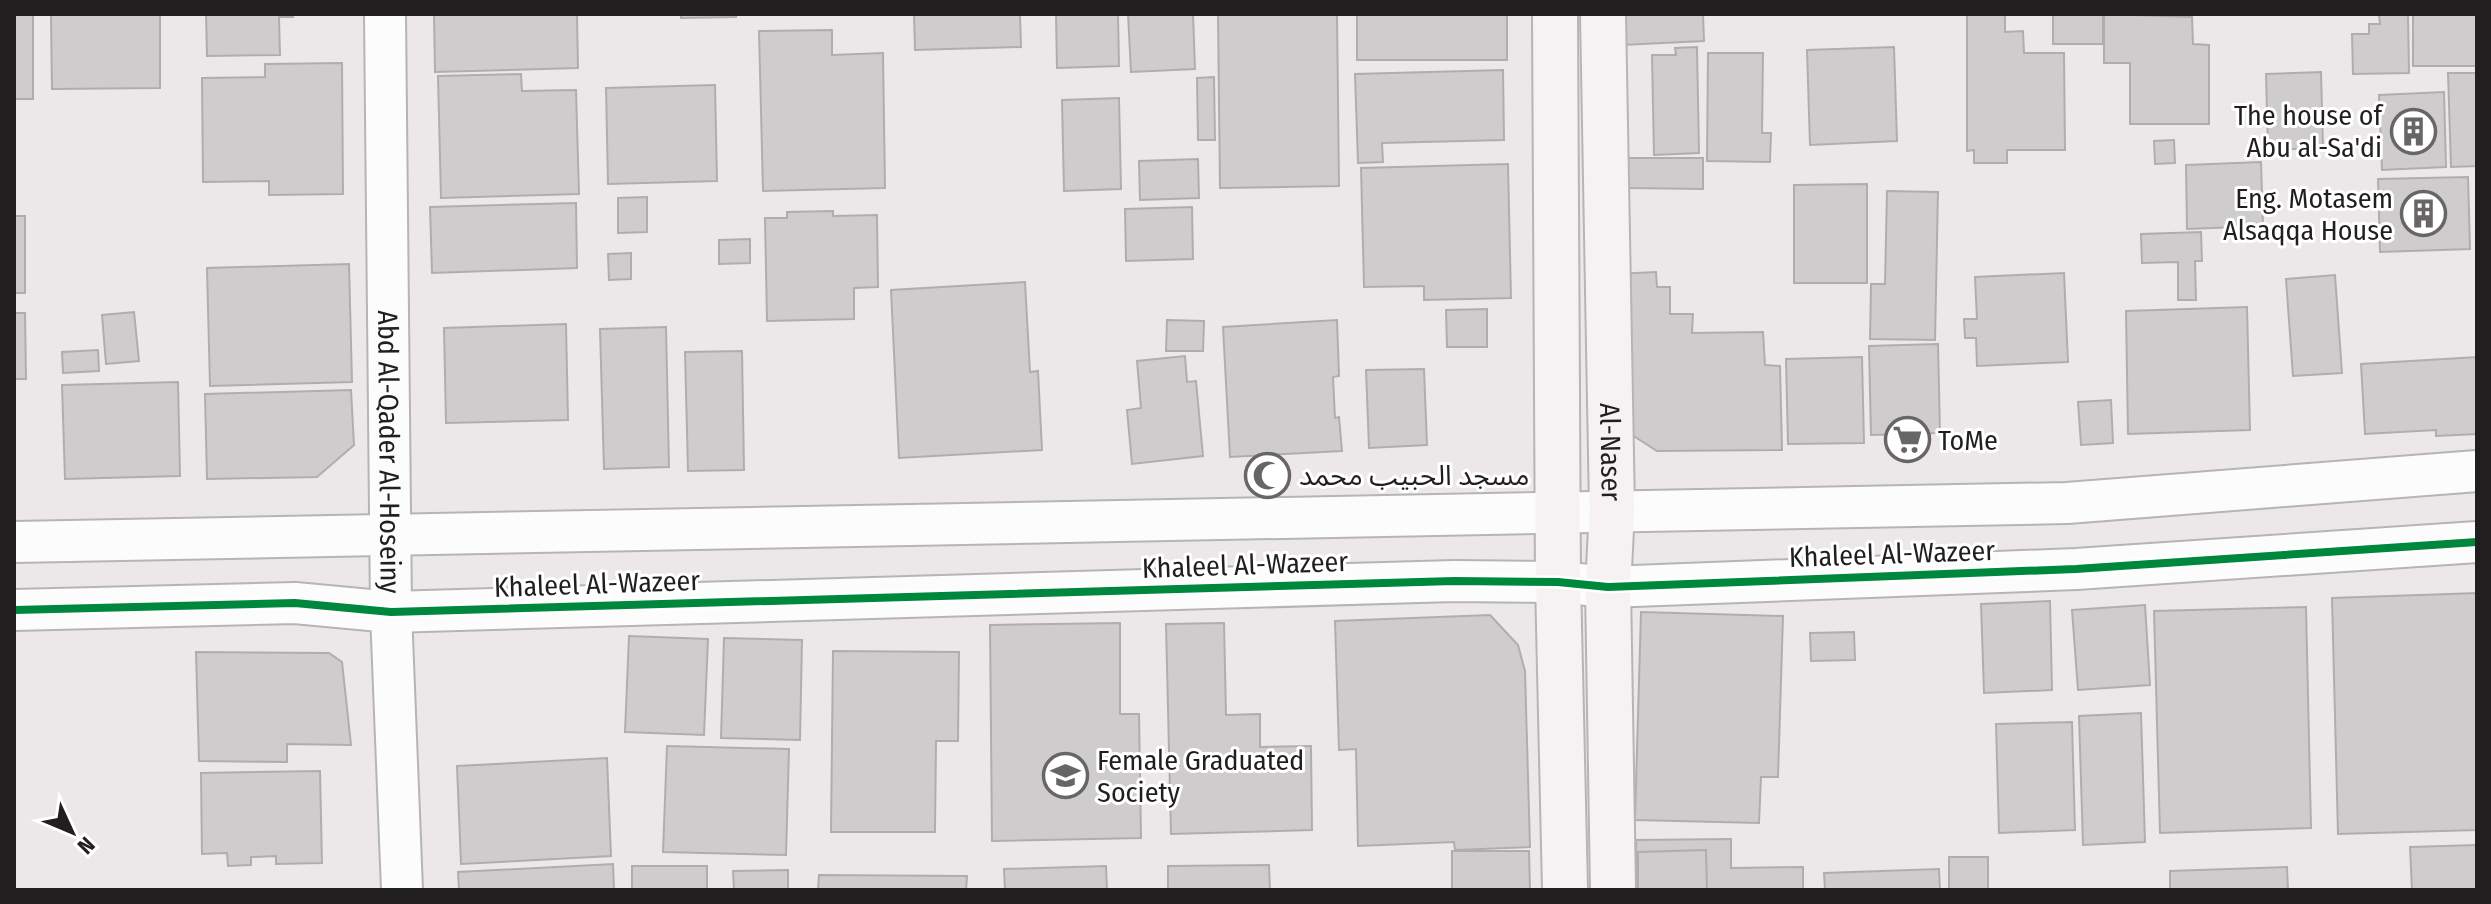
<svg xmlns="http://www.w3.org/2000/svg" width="2491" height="904" font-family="'Fira Sans Condensed','Noto Sans Arabic',sans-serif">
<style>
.building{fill:#cfcccd;stroke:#b1adaf;stroke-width:2}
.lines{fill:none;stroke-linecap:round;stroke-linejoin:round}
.minor-casing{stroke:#b7b4b5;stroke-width:44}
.secondary-casing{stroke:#b7b4b5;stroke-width:48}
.minor{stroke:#fcfcfc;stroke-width:40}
.secondary{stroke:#f6f2f4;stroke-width:44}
.cycleway-casing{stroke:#fff;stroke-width:13}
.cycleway{stroke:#00873e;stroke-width:8}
.labels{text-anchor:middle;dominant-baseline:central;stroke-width:6;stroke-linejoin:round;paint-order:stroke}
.poi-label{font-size:28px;fill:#201e1f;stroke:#fff;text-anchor:start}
.street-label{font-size:28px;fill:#201e1f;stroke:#fff}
</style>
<rect width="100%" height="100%" fill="#ece8ea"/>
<path class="building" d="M14,14H33V99H14Z
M51,14H160V88L52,89Z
M206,14H293V17H279L280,55L207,56Z
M434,14H577L578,68L435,72Z
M681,14H736V17L681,18Z
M914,14H1020L1021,47L915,50Z
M1056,14H1118L1119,66L1057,68Z
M1128,14H1193L1195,69L1131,72Z
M1218,14H1337L1339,186L1220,188Z
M1357,14H1507V60H1357Z
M1621,14H1703L1704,41L1622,45Z
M2005,14V32L2023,31L2024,53H2064L2065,150H2007V163H1974V150L1967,151V15Z
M2053,14H2103V44H2053Z
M2104,14L2192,17L2193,44L2209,45V124H2130V63H2104Z
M2408,14L2409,73L2353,74L2352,34H2369V24H2380L2379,15Z
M2413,14H2477V66H2413Z
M832,30V55L883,53L885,188L763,191L759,31Z
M1697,47L1699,153L1654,155L1652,55H1676L1675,48Z
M1894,47L1897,141L1810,145L1807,50Z
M1708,53H1763L1762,133H1771L1770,162L1707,161Z
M342,63L343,194L269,195V181L203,182L202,78L265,77V64Z
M1503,70L1504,140L1382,143L1383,162L1358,163L1355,74Z
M2321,72L2323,148L2268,150L2266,74Z
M2448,73H2477V166L2451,167Z
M521,74L522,91L576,90L579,194L441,198L438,76Z
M1214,77L1215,140H1198L1197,78Z
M715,85L717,181L608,184L606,88Z
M2444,92L2446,167L2382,170L2379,95Z
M1119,98L1121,189L1064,191L1062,100Z
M2174,140L2175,163L2155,164L2154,141Z
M1627,158H1703V189L1628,188Z
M1198,159L1199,198L1140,200L1139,161Z
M2261,162L2263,226L2187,229L2186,165Z
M1508,164L1511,298L1424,300V286L1364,287L1361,168Z
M2468,177L2470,249L2380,252L2378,179Z
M1867,184V283H1794V185Z
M1887,191L1938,192L1935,340L1870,339L1871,284H1885Z
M647,197V232L618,233V198Z
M576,203L577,268L432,273L430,207Z
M1192,207L1193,259L1126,261L1125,209Z
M833,211V216L877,215L878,287L854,288V319L767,321L765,218H787V212Z
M14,216H25V293H14Z
M2201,232L2202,261H2195L2196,300H2178V262L2142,263L2141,234Z
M750,239V263L719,264V240Z
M631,253V279L609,280L608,254Z
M349,264L352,382L210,386L207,268Z
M1656,272L1657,287H1670V314H1693L1692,333L1763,332L1765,365L1780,366L1782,450L1657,451L1629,433L1615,274Z
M2064,273L2068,362L1977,366L1976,338H1965L1964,319H1977L1975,277Z
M2335,275L2342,373L2293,376L2286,279Z
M1025,282L1030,372L1038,371L1042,450L899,458L891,290Z
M2247,307L2250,430L2128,434L2126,311Z
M1487,309V347H1447L1446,310Z
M134,312L139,361L106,364L102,315Z
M14,313H25L26,379H14Z
M1167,320L1204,321L1203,351H1166Z
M1337,320L1339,376L1333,377L1335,418L1339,417L1342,451L1230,457L1223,327Z
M566,324L568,420L446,423L444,328Z
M666,327L669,467L604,469L600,329Z
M1938,344L1940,433L1871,435L1869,346Z
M98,350L99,371L63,373L62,352Z
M742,351L744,470L688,471L685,352Z
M1185,356L1187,382L1196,381L1203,456L1132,464L1127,410L1141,408L1137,361Z
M1862,357L1864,443L1788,444L1786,359Z
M2477,357V434L2436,436V430L2365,434L2361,364Z
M1424,369L1427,445L1369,448L1366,370Z
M178,382L180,476L65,479L62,385Z
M351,390L354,445L317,477L207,479L205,394Z
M2111,400L2113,443L2081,445L2078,402Z
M2477,593V830L2338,834L2332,598Z
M2050,601L2052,690L1984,693L1981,604Z
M2145,605L2150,685L2078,690L2072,610Z
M2306,607L2311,828L2160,833L2154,611Z
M1641,612L1783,616L1778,777H1761L1759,823L1635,820Z
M1490,615L1518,645L1525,671L1530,847L1455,850L1454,842L1358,846L1356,749L1339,750L1335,621Z
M1120,623V714H1139L1141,838L992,841L990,625Z
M1224,623L1226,715L1260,714V747L1311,746L1312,830L1171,834L1166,624Z
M1854,632L1855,660L1811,661L1810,633Z
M629,636L708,639L704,735L625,732Z
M724,638L802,640L800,740L721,738Z
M833,651L959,652L958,741H936L935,832H831Z
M196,652L329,653L342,662L351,745L287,744V762L199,761Z
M2141,713L2145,842L2083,845L2079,716Z
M2072,722L2075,830L1999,833L1996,724Z
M667,746L789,749L786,855L663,852Z
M607,758L611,856L461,864L457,766Z
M320,771L322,863L276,864V856L251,857V865L228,866L227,853L202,854L201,773Z
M1731,839V868L1803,867V890H1637L1636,840Z
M2477,845V890H2412L2410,847Z
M1706,850L1707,890H1638V852Z
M1452,851H1529L1530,890H1452Z
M1949,857H1988V890H1949Z
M613,864L614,890H459L458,872Z
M1269,865L1270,890H1168V866Z
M632,866H707V890H632Z
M1106,866L1107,890H1005L1004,869Z
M2287,867L2288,890H2170V871Z
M1939,869L1940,890H1825L1824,873Z
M788,870V890H734L733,871Z
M819,875L967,876L966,890H818Z"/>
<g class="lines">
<defs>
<g id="minor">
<path id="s1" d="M385,14L391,612L402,890"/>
<path d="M14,542L2067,503L2477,471"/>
<path d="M14,610L295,603L391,612L1454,581L1558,582L1608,587L2076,569L2477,542"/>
</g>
<g id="secondary">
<path d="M1555,14L1558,582L1565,890"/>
<path id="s2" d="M1603,14L1612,510L1608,587L1613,890"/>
</g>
</defs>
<use href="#minor" class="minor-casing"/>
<use href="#secondary" class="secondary-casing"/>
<use href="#minor" class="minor"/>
<use href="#secondary" class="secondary"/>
<defs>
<path id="cycleway" d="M14,610L295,603L391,612L1454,581L1558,582L1608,587L2076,569L2477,542"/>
</defs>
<use href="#cycleway" class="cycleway-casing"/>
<use href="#cycleway" class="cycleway"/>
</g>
<defs>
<symbol id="building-ring" viewBox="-11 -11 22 22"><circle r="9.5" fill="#fff" stroke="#676566" stroke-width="1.5"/><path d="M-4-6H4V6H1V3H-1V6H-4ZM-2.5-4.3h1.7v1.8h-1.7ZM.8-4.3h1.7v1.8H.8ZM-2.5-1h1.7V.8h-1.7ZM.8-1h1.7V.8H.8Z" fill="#676566"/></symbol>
<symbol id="supermarket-ring" viewBox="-11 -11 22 22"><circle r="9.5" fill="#fff" stroke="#676566" stroke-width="1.5"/><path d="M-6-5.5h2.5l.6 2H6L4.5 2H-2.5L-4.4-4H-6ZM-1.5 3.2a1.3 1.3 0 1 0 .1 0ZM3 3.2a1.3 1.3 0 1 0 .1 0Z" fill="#676566"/></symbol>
<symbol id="mosque-ring" viewBox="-11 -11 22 22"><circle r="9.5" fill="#fff" stroke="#676566" stroke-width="1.5"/><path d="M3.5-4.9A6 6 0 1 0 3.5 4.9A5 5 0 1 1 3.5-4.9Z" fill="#676566"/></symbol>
<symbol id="university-ring" viewBox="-11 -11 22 22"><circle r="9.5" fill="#fff" stroke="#676566" stroke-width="1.5"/><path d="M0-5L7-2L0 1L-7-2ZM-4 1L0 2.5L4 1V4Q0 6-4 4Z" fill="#676566"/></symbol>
</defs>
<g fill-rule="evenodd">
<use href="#building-ring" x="2388" y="106" width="51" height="51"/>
<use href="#building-ring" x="2398" y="188" width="51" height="51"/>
<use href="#supermarket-ring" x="1882" y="414" width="51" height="51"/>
<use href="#mosque-ring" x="1242" y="450" width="51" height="51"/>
<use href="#university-ring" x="1040" y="750" width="51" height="51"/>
</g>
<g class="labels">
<g class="poi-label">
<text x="2382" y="115" text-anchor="end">The house of<tspan x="2382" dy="32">Abu al-Sa'di</tspan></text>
<text x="2393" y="198" text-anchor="end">Eng. Motasem<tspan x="2393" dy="32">Alsaqqa House</tspan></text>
<text x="1938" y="440">ToMe</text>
<text x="1299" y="475">مسجد الحبيب محمد</text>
<text x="1097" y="760">Female Graduated<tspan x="1097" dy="32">Society</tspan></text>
</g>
<g class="street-label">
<text stroke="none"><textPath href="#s1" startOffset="438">Abd Al-Qader Al-Hoseiny</textPath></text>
<text stroke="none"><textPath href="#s2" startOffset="438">Al-Naser</textPath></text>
<text transform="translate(1892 554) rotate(-2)">Khaleel Al-Wazeer</text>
<text transform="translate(1245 565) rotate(-2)">Khaleel Al-Wazeer</text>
<text transform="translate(597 584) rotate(-2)">Khaleel Al-Wazeer</text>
</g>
</g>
<rect width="2491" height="904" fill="none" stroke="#201e1f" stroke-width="32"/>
<g transform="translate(72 832) rotate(134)" stroke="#ffffff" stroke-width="6" paint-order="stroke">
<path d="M0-6L14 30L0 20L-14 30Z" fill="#201e1f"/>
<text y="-12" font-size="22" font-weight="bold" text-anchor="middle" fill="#201e1f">N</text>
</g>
</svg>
